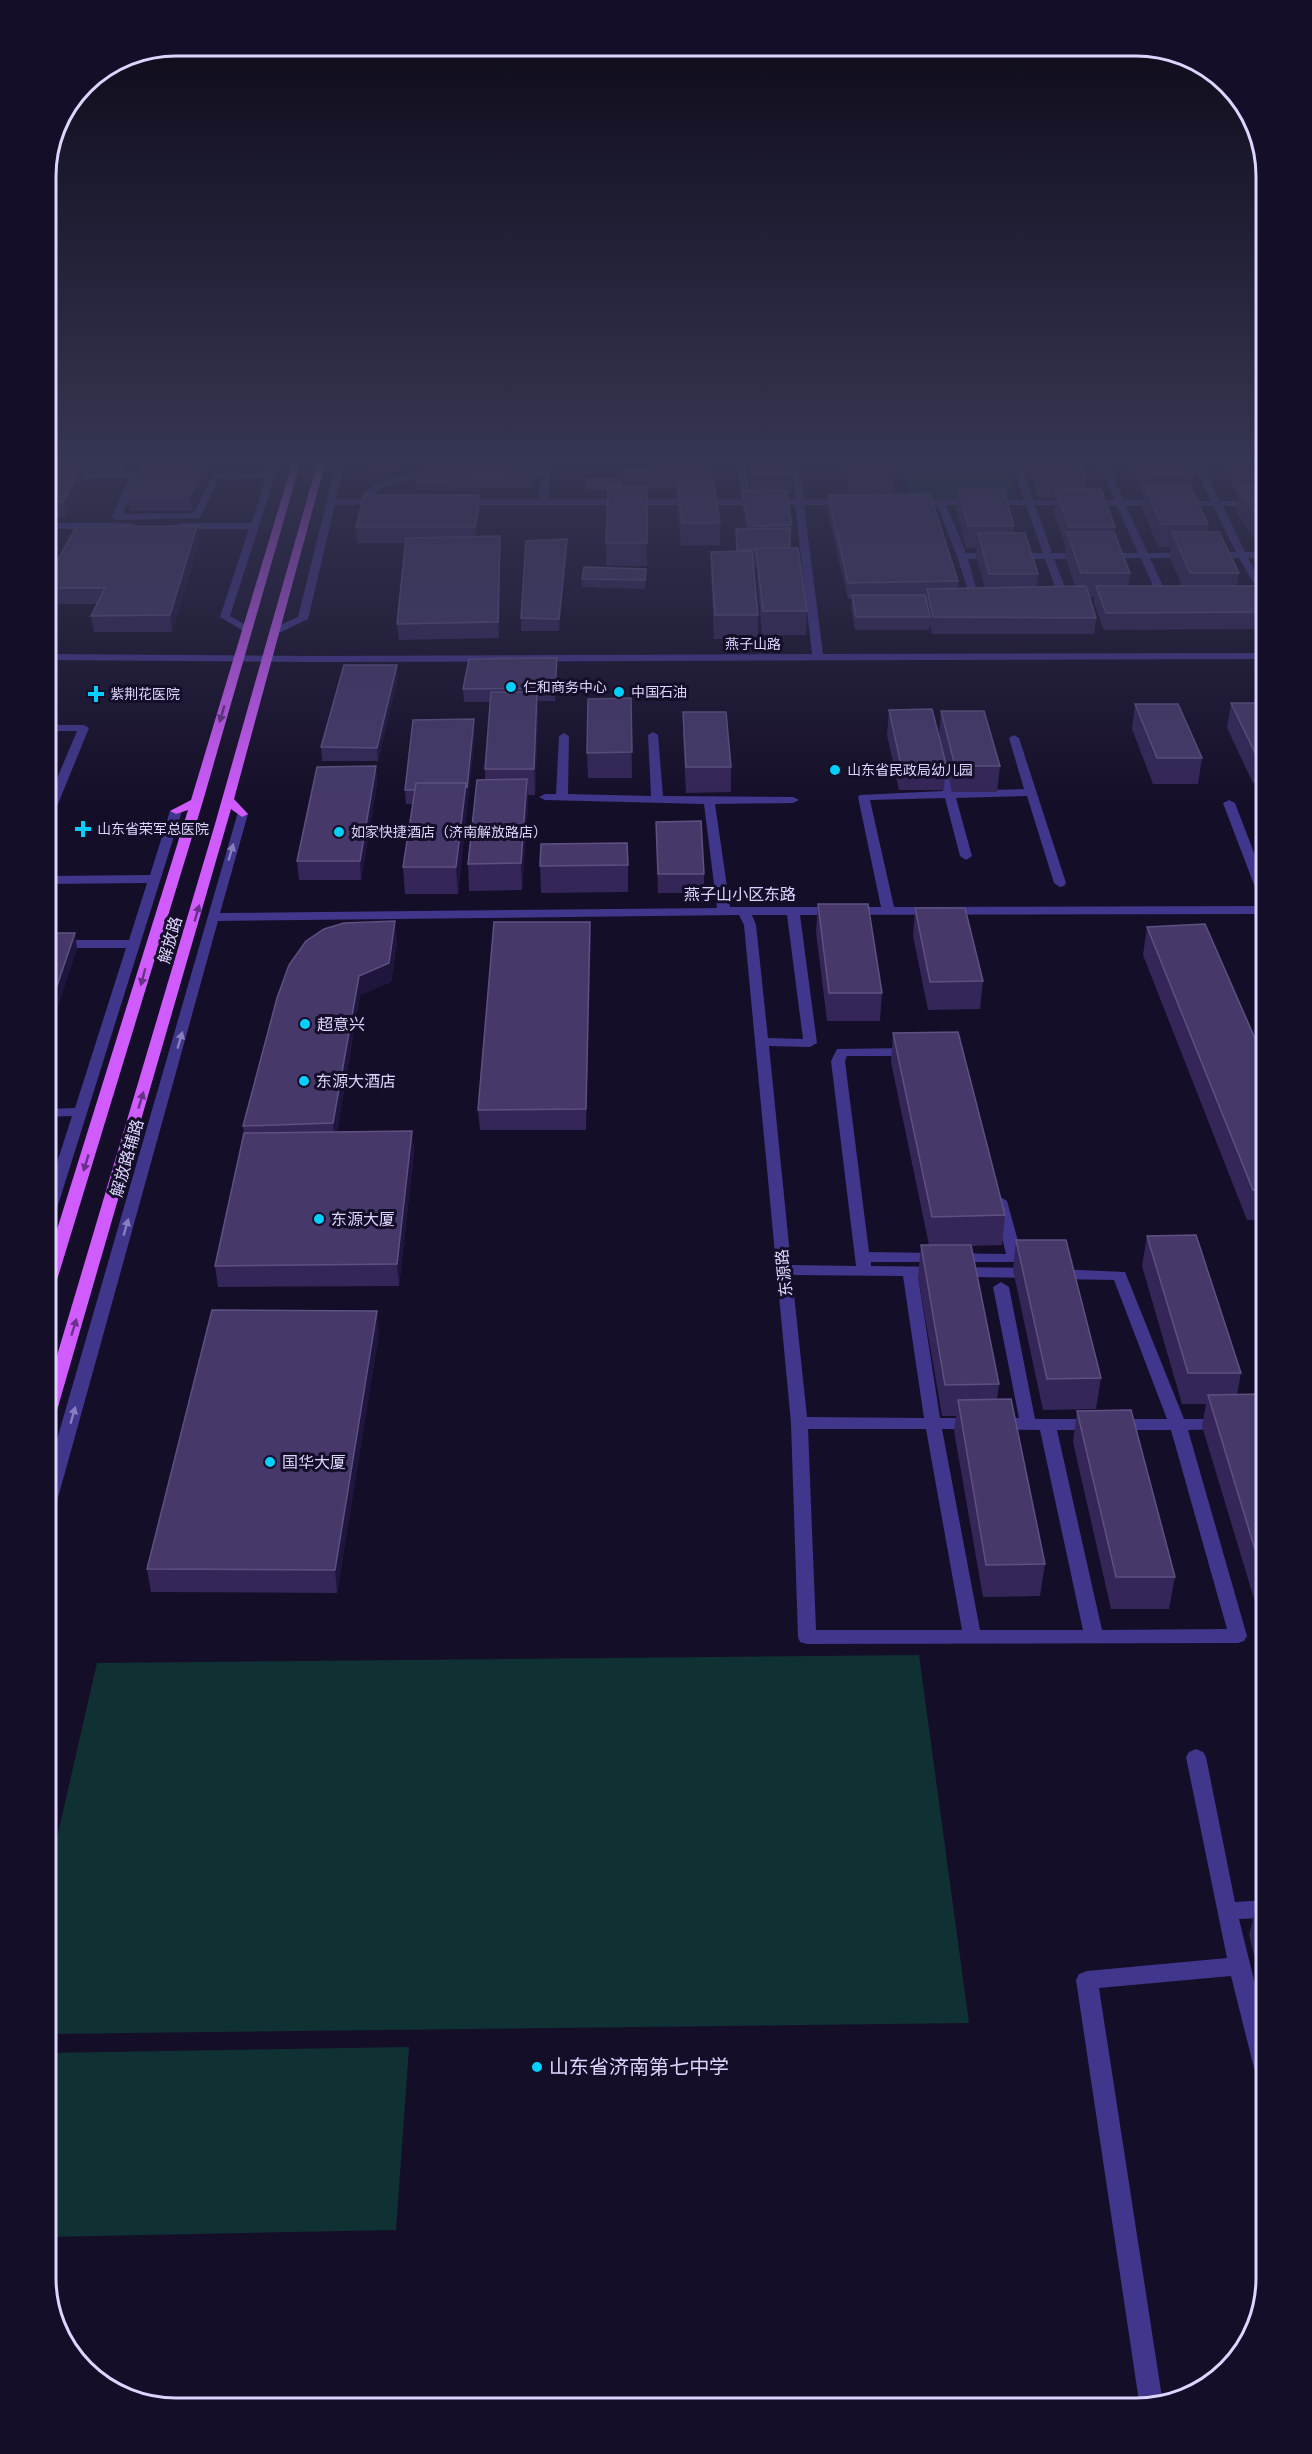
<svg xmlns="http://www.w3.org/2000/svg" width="1312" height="2454" font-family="'Public Sans','Noto Sans SC',sans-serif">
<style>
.green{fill:#103133}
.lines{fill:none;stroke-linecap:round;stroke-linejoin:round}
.minor{fill:#40368b;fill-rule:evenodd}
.major{fill:#d05cff;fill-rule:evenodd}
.wall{fill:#342658}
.shaded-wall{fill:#20153d}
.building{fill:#46396a;stroke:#5e5181;stroke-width:1.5}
.oneway{fill:#693189}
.oneway2{fill:#877ebf}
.poi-dot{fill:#01cfff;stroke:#150e28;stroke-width:2}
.labels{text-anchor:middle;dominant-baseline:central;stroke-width:6;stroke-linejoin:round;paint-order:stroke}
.far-street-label{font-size:14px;fill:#ded5ff;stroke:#150e28}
.far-poi-label{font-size:14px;fill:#ded5ff;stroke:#150e28;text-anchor:start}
.street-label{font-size:16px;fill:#ded5ff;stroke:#150e28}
.poi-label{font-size:16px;fill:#ded5ff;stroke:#150e28;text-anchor:start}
.near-poi-label{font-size:20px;fill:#ded5ff;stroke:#150e28;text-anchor:start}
.rim{fill:none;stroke:#ded5ff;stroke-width:3}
</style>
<rect width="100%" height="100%" fill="#150e28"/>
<path class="green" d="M45,464H127L123,474L45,475Z
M900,464H1004L1017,499H910Z
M919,1655L969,2023L45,2034V1890L97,1663Z
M409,2047L396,2230L45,2237V2053Z"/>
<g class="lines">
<path class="minor" d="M271,464H279L230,616L251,628V632L247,633L220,617L249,529H180L175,526L180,523H251L266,478L219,479L200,518L117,520L112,517L129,478L45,479V473L134,472L138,475L123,514L194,513L213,474L268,472Z
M336,464H344L336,499H360C377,475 410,473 438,472L442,475L438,478C412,479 388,480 369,499L385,500V504L335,505L308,619L281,632H273V628L298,617Z
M543,464H551L548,499H741L738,464H746L750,499H795L791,464H799L804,499H847L852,502L847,505H804L823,654L1267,653V659L313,662L45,660V654L313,656L812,654L795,505H460L455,502L460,499H539L541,476L516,477L512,474L516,471H542Z
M1013,464H1021L1033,500H1115L1099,464H1107L1124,500L1211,501L1193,464H1201L1220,501H1267V507L1223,506L1245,552H1267V558H1248L1267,593L1260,594L1239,558H1150L1166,593L1161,596L1156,593L1141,558L1054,559L1067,592L1062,595L1057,592L1045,559H968L977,592L969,594L957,556L937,505H913L908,502L913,499L1024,500ZM946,505H1026L1043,553H966ZM1035,505L1117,506L1138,553H1052ZM1126,506H1213L1236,552L1148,553Z
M45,523H132L137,526L132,529H45Z
M45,725H84L89,728L51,821L45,824V807L77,731H45Z
M653,732L658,735L663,796L793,797L799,800L793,803L715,804L730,907H881L858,797L860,795L943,791L934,759L940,756L946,759L954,791L1024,789L1009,738L1014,735L1019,738L1066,883L1064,886L1060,887L1054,883L1027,796L956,798L972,856L966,860L960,856L945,798L870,800L894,907L1265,906L1261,903L1223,803L1229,800L1235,803L1267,887V914L800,915L817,1043L810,1047L769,1046L791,1265L856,1266L831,1061L837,1049L909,1048L916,1052L909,1056H847L845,1061L869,1252L1006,1254L993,1201L1000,1197L1007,1201L1023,1259L1020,1262H871V1266L1032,1268L1040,1273L1032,1278L918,1276L940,1418H1019L993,1287L1001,1282L1009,1287L1035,1419H1167L1114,1280L1056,1279L1048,1274L1056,1269L1125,1272L1184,1419H1222L1228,1421L1230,1425L1228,1429L1188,1430L1247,1636L1244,1641L1238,1643L807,1644L800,1642L798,1637L791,1423L744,925L739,915L218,921L54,1512L51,1516L45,1518V1481L238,812L242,811L248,814L220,913L717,908L704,804L545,800L539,797L545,794H556L559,736L564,733L569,736L568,794L651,796L648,735ZM752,915H787L803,1039L768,1038L756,925ZM792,1275L903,1276L924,1418L807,1417ZM808,1429H926L962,1630H816ZM942,1429L1040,1430L1083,1630H980ZM1057,1430H1171L1227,1629L1102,1630Z
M176,808L182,811L52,1224L45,1228V1200L72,1116L45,1117V1109L75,1108L126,948H57L51,944L57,940H129L147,883L45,884V876L150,875L170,811Z
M45,840L54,844L49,856L45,857Z
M1196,1749L1203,1752L1206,1757L1235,1902L1267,1900V1918L1239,1919L1267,2033V2086L1259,2083L1256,2076L1231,1976L1099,1988L1163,2404L1140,2408L1076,1980L1079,1974L1087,1971L1227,1958L1186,1757L1189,1752Z"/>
<path class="major" d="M292,464H300L203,801L53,1293L45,1298V1268L188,810L176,814L170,811L191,800Z
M317,464H325L234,799L248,814L242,817L231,809L53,1424L51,1428L45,1430V1396L215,824Z"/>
</g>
<path class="wall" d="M212,464L192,511H130L128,496Z
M365,464H405L404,469H365Z
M430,464H513V469L430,471Z
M711,464V482L720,523V545L681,546L677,505V489H647V566H606V543L608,490H586V479L624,487V477L650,470Z
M750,464H792L793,473L792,494H787L792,525L790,548L807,611L806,635H762L756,567H754L758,615V639H714L711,575V552H736V529H746L742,506V491L751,490Z
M843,464H893L895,471L893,493H849Z
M1027,464H1081L1086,476L1085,489L1115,527V534L1130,573L1128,586H1182L1169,555L1170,547H1158L1142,508L1144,496L1130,464H1187L1193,475L1191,489L1208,524L1207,532L1239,573L1237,586L1267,608V629L1104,630L1094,603V597H1090L1096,618L1094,634H932L930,624L929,630H855L851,608L852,599H848L827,510L828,495L958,581V588H985L976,555L977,548H966L956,510L958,488L1014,526V533L1038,574L1036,587L1075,586L1065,555L1066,547L1053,511L1055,498H1038Z
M1221,464H1267V571L1260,558L1261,549H1260L1236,510L1238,497Z
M45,466L83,481L65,518H45Z
M535,478L532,488L417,489V481Z
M480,495V511L476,537L500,536V552L499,638L399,640L397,624L406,543H357L356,527Z
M197,526L199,542L172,632H94L91,616L97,604H45V583Z
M567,539V552L559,631H521V618Z
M646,577L645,589L582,587V579Z
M1267,591V607L1265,603Z
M557,658V671L555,701H537L538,717L535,795H528V805L522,890L469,891L468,864L485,780V769L491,702H464L463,689Z
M398,678L378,761H322L321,747Z
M631,698L632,778H588L587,753Z
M1231,703H1267V783H1253L1227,728Z
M1135,704L1202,758L1198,784H1153L1132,729Z
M889,710L939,736L941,711L1000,766L997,792H952L946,765L944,790H899L887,735Z
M683,712L731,767V792L686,793L683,737Z
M475,733L458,894H405L403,867L413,804H406L405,790Z
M376,766L377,784L361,880H299L297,861Z
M656,822L704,874V893H658Z
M628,865V892L541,893L540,866Z
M818,904L882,993L880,1021H827L816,932Z
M915,908L983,981L980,1009L928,1010L913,936Z
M590,922L586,1130H480L478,1110Z
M1147,927L1267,1066V1220H1247L1143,955Z
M45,933L77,948L48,1036H45Z
M397,941L391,982L360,995L337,1132L412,1131L414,1152L399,1286L218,1287L215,1266L244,1133L243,1126Z
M893,1033L1005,1215L1002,1245L971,1246L999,1384L997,1400L1045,1564L1040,1596L983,1597L954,1431L956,1416H942L918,1276L921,1245H929L891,1062Z
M1147,1236L1241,1373L1237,1395L1267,1408V1642L1202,1426L1206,1404H1182L1142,1266Z
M1016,1240L1101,1378L1096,1409L1043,1410L1013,1270Z
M379,1333L337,1593L151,1592L147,1569Z
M1077,1411L1175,1577L1169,1609H1111L1073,1442Z
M1257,1903H1267V2007L1249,1935Z"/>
<path class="shaded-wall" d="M204,464H212L192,511L190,496Z
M81,466L83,481L65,518L63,502Z
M535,471V478L532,488V480Z
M480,495V511L475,543V527Z
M197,526L199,542L172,632L170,615Z
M500,536V552L499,638L498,622Z
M567,539V552L559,631V619Z
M557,658V671L555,701V688Z
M397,665L398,678L378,761L377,748Z
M537,692L538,717L535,795L534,769Z
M474,719L475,733L458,894L456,867Z
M376,766L377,784L361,880L360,861Z
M527,779L528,805L522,890L521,863Z
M395,921L397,941L391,982L360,995L335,1143L333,1123L359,976Z
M590,922L591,941L586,1130V1109Z
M75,933L77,948L48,1036L45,1021Z
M412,1131L414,1152L399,1286L397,1264Z
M377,1311L379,1333L337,1593L335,1570Z"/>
<path class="building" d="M144,464H204L190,496H128Z
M650,464H711V477H624V470H650Z
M751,464H792L793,473H752Z
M849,464H893L895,471H851Z
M1036,464H1081L1086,476H1040Z
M1142,464H1187L1193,475H1147Z
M1235,464H1267V477H1242Z
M45,466H81L63,502H45Z
M535,471L532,480L417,481V472Z
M586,479H620L621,486H586Z
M714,482L720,523H682L677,483Z
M1145,486H1190L1208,524H1161Z
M608,487H647V543H606Z
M1267,487V526L1264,527L1239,488Z
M958,488H1003L1014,526H968Z
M1055,489H1101L1115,527H1069Z
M786,490L792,525L749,526L742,491Z
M930,494L958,581L848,583L828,495Z
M364,495H480L475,527H356Z
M197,526L170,615L91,616L105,588H45V583L76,527Z
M790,528V548H756L757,550H737L736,529Z
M1067,532H1114L1130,573H1081Z
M1172,532H1219L1239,573H1190Z
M978,533H1025L1038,574H989Z
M1263,535H1267V542Z
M500,536L498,622L397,624L406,538Z
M567,539L559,619L521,618L526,541Z
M756,548H798L807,611H763Z
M752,551L758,615H715L711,552Z
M584,567L646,569L645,580L582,579Z
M1086,586L1096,618L933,617L927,589Z
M1096,586H1255L1267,608V612L1106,613Z
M852,595H925L930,617H856Z
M557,658L555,688L463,689L469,659Z
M344,665H397L377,748L321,747Z
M491,692H537L534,769H485Z
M631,698L632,752L587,753L588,699Z
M1231,703H1267V757H1257Z
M1135,704H1178L1202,758H1157Z
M932,709L946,764L901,765L889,710Z
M941,711H984L1000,766H955Z
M683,712H726L731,767H686Z
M474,719L467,788L466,783H416L415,790H405L413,720Z
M376,766L360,861H297L317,767Z
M527,779L521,863L468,864L477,780Z
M416,783H466L456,867H403Z
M701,821L704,874H658L656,822Z
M627,843L628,865L540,866L541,844Z
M818,904H868L882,993H829Z
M915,908H965L983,981L930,982Z
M395,921L389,963L359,976L333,1123L243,1126L277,998L289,965L306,941L324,929L344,923Z
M494,922H590L586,1109L478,1110Z
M1205,924L1267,1066V1190H1253L1147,927Z
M45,933H75L45,1021Z
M958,1032L1005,1215L932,1217L893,1033Z
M412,1131L397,1264L215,1266L244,1133Z
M1196,1235L1241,1373H1188L1147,1236Z
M1016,1240H1066L1101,1378L1047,1379Z
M921,1245H971L999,1384L945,1385Z
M212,1310L377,1311L335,1570L147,1569Z
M1262,1394L1267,1408V1589L1208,1395Z
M1011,1399L1045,1564L986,1565L958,1400Z
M1131,1410L1175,1577H1116L1077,1411Z
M1257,1903H1267V1942Z"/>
<defs><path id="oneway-solid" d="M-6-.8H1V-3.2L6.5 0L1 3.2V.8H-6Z" transform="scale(1.5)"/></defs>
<g class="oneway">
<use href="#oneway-solid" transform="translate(222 714) rotate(106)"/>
<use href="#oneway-solid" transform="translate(197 913) rotate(-74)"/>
<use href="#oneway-solid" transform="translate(143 977) rotate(105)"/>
<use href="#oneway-solid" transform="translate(141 1100) rotate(-73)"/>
<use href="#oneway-solid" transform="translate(86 1163) rotate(107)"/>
<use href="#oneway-solid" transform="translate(74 1327) rotate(-73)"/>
</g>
<g class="oneway2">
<use href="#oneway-solid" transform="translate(231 852) rotate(-74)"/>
<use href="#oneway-solid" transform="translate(180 1040) rotate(-74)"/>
<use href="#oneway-solid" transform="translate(126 1227) rotate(-74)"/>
<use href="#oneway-solid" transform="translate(73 1415) rotate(-74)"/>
</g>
<linearGradient id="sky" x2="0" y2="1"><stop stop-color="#0c0816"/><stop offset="0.57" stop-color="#353653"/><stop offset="1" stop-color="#353653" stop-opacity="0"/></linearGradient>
<rect width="1312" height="807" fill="url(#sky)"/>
<g class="poi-dot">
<circle cx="511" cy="687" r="6"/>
<circle cx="619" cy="692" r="6"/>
<path d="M93 685h6v6h6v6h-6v6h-6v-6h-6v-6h6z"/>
<circle cx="835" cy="770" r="6"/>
<path d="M80 820h6v6h6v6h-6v6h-6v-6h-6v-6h6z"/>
<circle cx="339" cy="832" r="6"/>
<circle cx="305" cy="1024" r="6"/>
<circle cx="304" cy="1081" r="6"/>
<circle cx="319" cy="1219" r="6"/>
<circle cx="270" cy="1462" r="6"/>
<circle cx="537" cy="2067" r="6"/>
</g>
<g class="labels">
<g class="far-street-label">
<text x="753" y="644">燕子山路</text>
</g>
<g class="far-poi-label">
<text x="523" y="687">仁和商务中心</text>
<text x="631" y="692">中国石油</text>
<text x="110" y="694">紫荆花医院</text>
<text x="847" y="770">山东省民政局幼儿园</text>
<text x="97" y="829">山东省荣军总医院</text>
<text x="351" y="832">如家快捷酒店（济南解放路店）</text>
</g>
<g class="street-label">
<text x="740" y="894">燕子山小区东路</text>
<text transform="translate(170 940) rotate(-74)">解放路</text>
<text transform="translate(127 1158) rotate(-74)">解放路辅路</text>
<text transform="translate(784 1273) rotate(-96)">东源路</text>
</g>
<g class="poi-label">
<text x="317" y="1024">超意兴</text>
<text x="316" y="1081">东源大酒店</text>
<text x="331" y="1219">东源大厦</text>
<text x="282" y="1462">国华大厦</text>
</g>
<g class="near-poi-label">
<text x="549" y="2067">山东省济南第七中学</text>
</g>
</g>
<path d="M0 0H1312V2454H0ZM176 56H1136A120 120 0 0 1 1256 176V2278A120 120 0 0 1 1136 2398H176A120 120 0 0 1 56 2278V176A120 120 0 0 1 176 56Z" fill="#150e28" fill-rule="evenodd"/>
<path class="rim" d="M176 56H1136A120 120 0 0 1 1256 176V2278A120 120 0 0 1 1136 2398H176A120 120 0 0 1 56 2278V176A120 120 0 0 1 176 56Z"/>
</svg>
